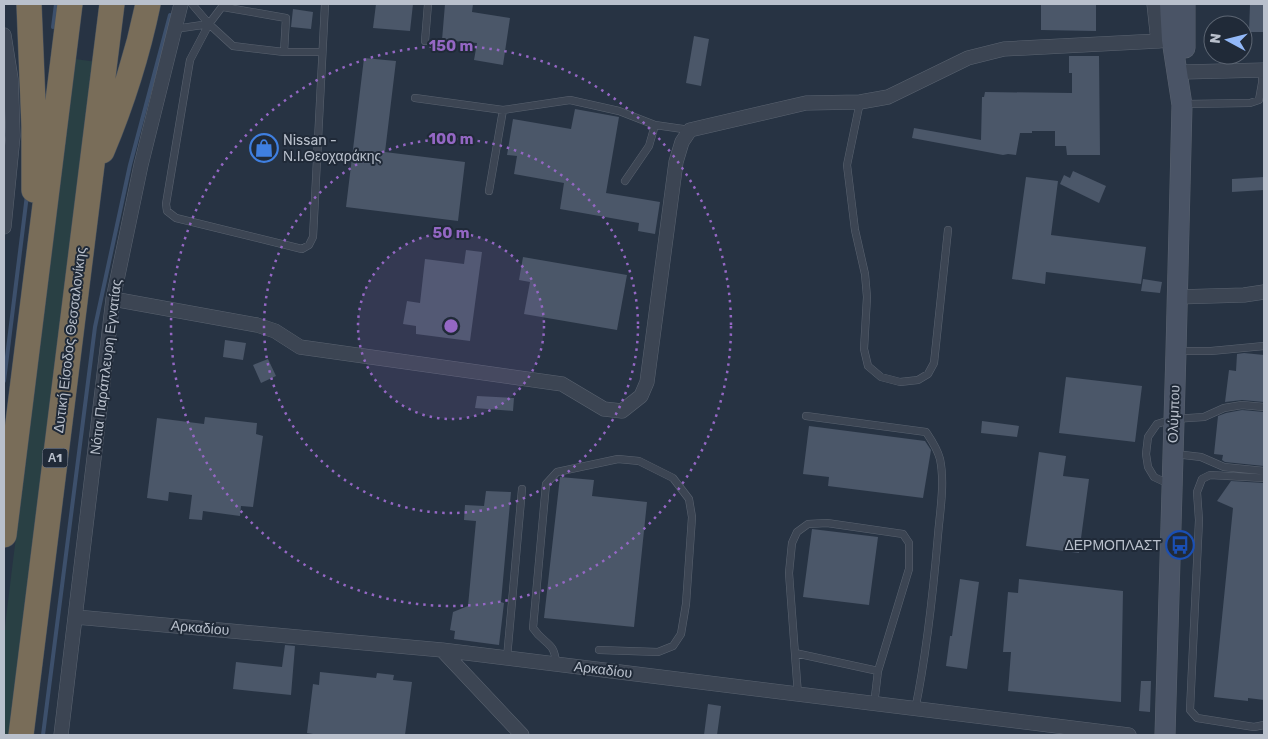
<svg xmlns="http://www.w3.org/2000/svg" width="1268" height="739" font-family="Rubik,sans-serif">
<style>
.green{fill:#294044}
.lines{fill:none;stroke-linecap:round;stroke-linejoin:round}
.stream{stroke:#3d506c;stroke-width:4}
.building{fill:#4b5769}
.lane-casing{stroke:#5a6370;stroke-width:8}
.street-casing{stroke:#5a6370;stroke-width:15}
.secondary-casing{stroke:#5a6370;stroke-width:21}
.highway-casing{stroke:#46505d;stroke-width:26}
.lane{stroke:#3c4553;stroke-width:7}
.street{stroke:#3c4553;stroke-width:14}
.secondary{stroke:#4a5466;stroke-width:20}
.highway{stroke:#796d59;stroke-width:25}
.ring{fill:none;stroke:#9467c4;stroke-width:2.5;stroke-dasharray:2.5 5}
.labels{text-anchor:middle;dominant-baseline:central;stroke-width:4;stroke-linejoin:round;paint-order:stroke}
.shield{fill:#202a38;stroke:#8b93a0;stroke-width:1}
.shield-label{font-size:12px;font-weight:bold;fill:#b9c0cc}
.poi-label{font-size:14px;fill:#b9c0cc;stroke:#202a38;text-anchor:start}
.street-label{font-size:14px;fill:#b9c0cc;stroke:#202a38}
.centre{fill:#9467c4;stroke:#202a38;stroke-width:2.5}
.ring-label{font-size:15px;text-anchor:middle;font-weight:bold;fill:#9467c4;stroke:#202a38;stroke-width:4;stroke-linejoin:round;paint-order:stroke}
</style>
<rect width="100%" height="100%" fill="#273343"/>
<path class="green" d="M75,59L97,62L10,735H4V634Z"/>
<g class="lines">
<path class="stream" d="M53,27L56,4
M4,381L27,195
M43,735L95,327L130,165L170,15"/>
</g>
<path class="building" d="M376,4H413L410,31L373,28Z
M445,4H473L472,12L510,18L503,65L474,60L477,43L442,40Z
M1041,4H1096V31L1041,30Z
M1250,4H1264V32H1249Z
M293,9L313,12L311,29L291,27Z
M694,36L709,39L701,86L686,83Z
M1069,56H1099L1100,155H1067L1066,146H1055V131H1032V133H1020L1016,155L1008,154L1003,155L912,138L914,128L981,140L982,97H984L985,92L1072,93V73H1069Z
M364,58L396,61L385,152L465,162L458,221L346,207Z
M575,109L619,117L606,193L660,202L655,234L638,231L639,223L560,209L564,183L514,174L517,156L507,155L513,119L571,129Z
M1073,171L1106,186L1099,203L1060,184L1064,175L1070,178Z
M1026,177L1058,181L1051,235L1146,247L1141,284L1046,272L1045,284L1012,279Z
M1264,177V190L1232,192V179Z
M466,250L482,252L470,341L416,334V326L403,324L407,301L420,303L425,259L464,264Z
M523,257L627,275L617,330L524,314L530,282L519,280Z
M1143,279L1162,282L1160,293L1141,291Z
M225,340L246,343L243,360L223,357Z
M1244,353L1264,355V402L1242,400L1225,402L1229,370L1236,371L1237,354Z
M268,359L276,376L261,383L253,365Z
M1066,377L1142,386L1135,442L1059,433Z
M477,396L514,398L513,411L475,408Z
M1242,410L1264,412V466L1225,462L1222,460L1223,455L1214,454L1218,416L1226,413Z
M205,417L257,423L256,434L263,436L253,507L241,506L240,516L203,511L202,520L189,519L192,495L169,492L168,501L147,498L157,418L204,424Z
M982,421L1019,426L1017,437L981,433Z
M809,426L925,441L931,450L923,498L828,486L829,477L803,474Z
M1039,452L1066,456L1063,476L1089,479L1079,553L1026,546Z
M560,477L594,480L592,496L647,502L634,627L544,618Z
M1231,481L1264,483V700L1248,698V701L1214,697L1233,508L1217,501Z
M486,491L511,492L501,602L504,603L499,645L454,639L455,631L450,630L453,612L468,606L476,521L464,520L465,505L484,506Z
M812,529L878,537L869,605L803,597Z
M960,579L979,582L967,669L946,666L950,636H952Z
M1019,579L1123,591L1121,702L1008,691L1011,652H1003L1008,592L1018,593Z
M285,645L295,646L291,695L233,689L236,662L282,667Z
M320,672L376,678L377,673L394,675L393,680L412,682L405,735H312L313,734L307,733L313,684L319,685Z
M1141,681H1151L1150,712L1139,711Z
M708,704L721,706L717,735H704Z"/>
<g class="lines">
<defs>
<path id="lane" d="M224,4L209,24L190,60L166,204L167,211L176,218L302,249L309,245L313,237L325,4
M223,7L286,18L284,52
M209,24L233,46L284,52H322
M175,29L209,24L192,4
M425,41L428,4
M415,98L503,110L570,100L619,111L655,125L690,130
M860,102L847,165L855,230L865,274L867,297L864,349L868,366L881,377L900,382L918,380L928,374L934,363L948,230
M1185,104L1250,103L1259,100L1262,83V70
M625,181L649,146L655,125
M489,191L503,110
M1177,351H1211L1264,346
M806,416L926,432C932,441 937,448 940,459C945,483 940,511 938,535C933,594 927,652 915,710
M1175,454L1201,457L1224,467L1264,471
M1264,478L1210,475L1202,479L1197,492L1199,520L1190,710L1197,718L1254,727L1264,725
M1171,485L1154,477L1148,467L1146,454L1148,437L1157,424L1173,419L1204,417L1224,408L1242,405L1264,407
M795,653L878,671
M507,658L522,489
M556,664C555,641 544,645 533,628L546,484L557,472L618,459L639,461L673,478L689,499L692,517L686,604L681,634L673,646L658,652L599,650
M798,695L789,573L792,543L797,532L808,524L827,523L903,534L909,543V569L878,671L874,705"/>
<path id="street" d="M1154,4L1158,41L1167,40
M4,35L11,79L13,136L4,227
M1183,72L1264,70
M1177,297L1244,295L1264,292
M113,299L257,325L275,331L300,347L562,384L604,409L622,411L641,396L647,382L676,162L682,142L690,130L806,103L860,102L888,97L968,58L1004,49L1158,41
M76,617L442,650L1129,735
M442,650L522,735
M61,735L113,299L141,165L181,4"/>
<path id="secondary" d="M1185,48V4
M1165,735L1176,351L1182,105L1172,40L1170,4"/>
<path id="highway" d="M29,4L34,127V190
M102,151C123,101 137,57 148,4
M4,535L70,4
M21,735L112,4"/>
</defs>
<use href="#lane" class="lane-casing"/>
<use href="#street" class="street-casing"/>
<use href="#secondary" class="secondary-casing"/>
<use href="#highway" class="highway-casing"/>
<use href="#lane" class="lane"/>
<use href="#street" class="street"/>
<use href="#secondary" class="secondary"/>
<use href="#highway" class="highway"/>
</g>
<circle cx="451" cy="326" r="93" fill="#9467c4" fill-opacity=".12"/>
<g class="ring">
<circle cx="451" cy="326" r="93"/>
<circle cx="451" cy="326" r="187"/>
<circle cx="451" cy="326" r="280"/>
</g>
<defs>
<symbol id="shop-ring" viewBox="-11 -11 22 22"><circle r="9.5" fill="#202a38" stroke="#3f7fe0" stroke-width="1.5"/><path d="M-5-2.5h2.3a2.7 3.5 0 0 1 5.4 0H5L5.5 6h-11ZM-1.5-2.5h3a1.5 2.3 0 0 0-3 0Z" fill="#3f7fe0"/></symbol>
<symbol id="bus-ring" viewBox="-11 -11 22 22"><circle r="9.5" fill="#202a38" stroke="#1a4fb4" stroke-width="1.5"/><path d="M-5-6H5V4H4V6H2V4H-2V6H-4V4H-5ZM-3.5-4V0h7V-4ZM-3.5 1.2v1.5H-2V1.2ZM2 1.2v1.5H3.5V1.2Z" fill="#1a4fb4"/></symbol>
</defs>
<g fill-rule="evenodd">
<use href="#shop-ring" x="248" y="132" width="32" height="32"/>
<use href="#bus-ring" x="1164" y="529" width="32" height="32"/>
</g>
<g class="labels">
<rect class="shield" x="42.5" y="448.5" width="25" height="19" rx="4"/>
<g class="shield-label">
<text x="55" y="458">Α1</text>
</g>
<g class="poi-label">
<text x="283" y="140">Nissan -<tspan x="283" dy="16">Ν.Ι.Θεοχαράκης</tspan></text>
<text x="1161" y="545" text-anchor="end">ΔΕΡΜΟΠΛΑΣΤ</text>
</g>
<g class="street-label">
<text transform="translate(70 340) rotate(-83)">Δυτική Είσοδος Θεσσαλονίκης</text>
<text transform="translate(106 367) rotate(-83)">Νότια Παράπλευρη Εγνατίας</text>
<text transform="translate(1174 414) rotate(-88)">Ολύμπου</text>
<text transform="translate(200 628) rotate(5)">Αρκαδίου</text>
<text transform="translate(603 670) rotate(7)">Αρκαδίου</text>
</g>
</g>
<circle cx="451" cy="326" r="8" class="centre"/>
<g class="ring-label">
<text x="451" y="51">150 m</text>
<text x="451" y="144">100 m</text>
<text x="451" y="238">50 m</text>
</g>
<rect width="1268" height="739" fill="none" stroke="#b9c0cc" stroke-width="10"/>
<g transform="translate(1228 40) rotate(277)"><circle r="24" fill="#202a38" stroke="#5d6673"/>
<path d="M0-4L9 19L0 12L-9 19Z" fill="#92b8f8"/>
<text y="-8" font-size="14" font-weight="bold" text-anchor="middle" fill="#b9c0cc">N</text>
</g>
</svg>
